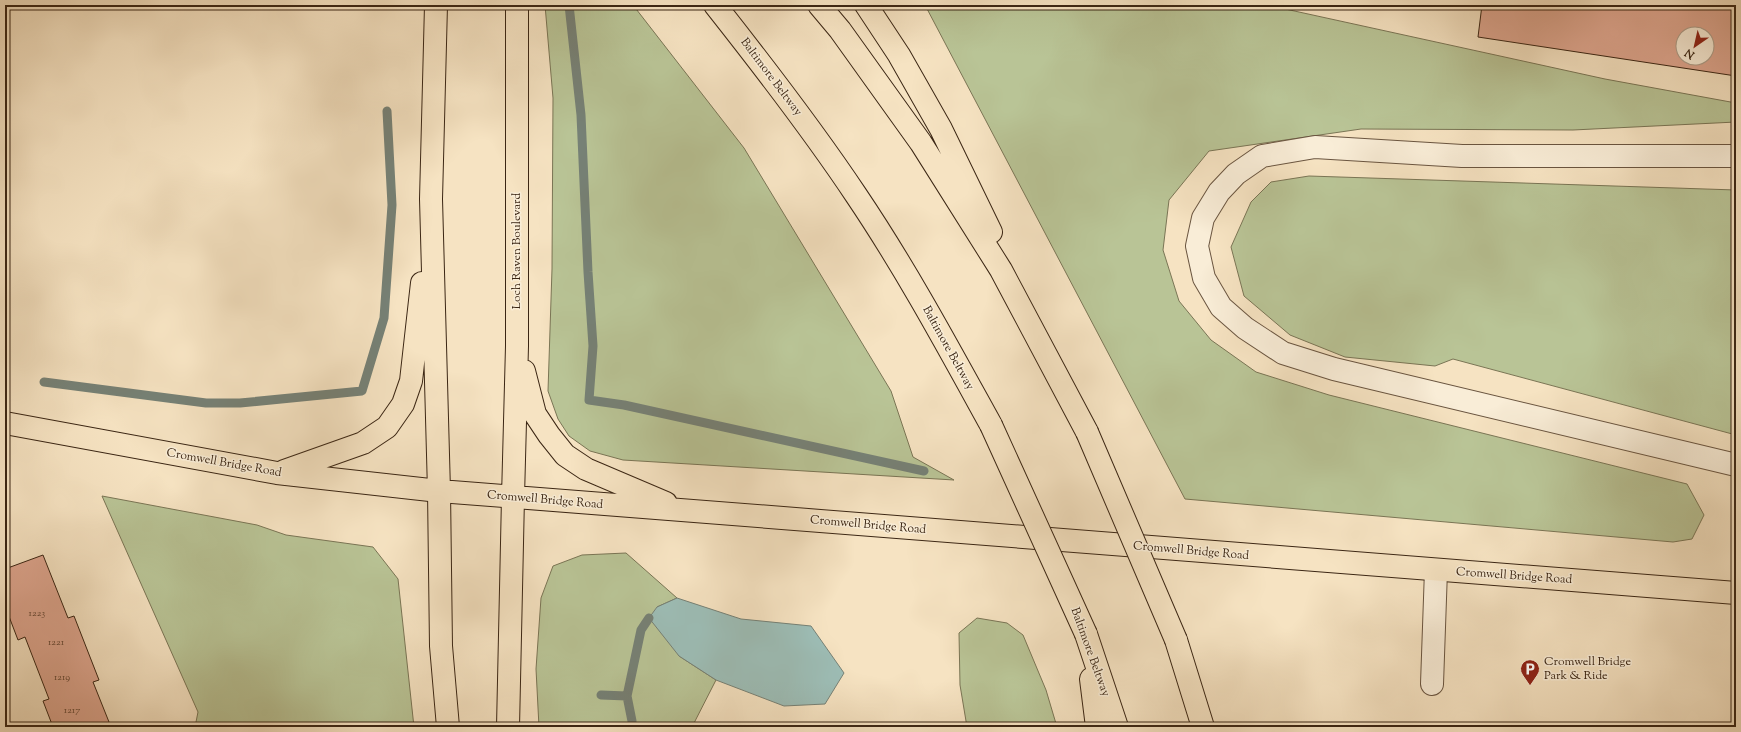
<svg xmlns="http://www.w3.org/2000/svg" width="1741" height="732" font-family="'Sorts Mill Goudy',serif">
<style>
.green{fill:#b9c496;stroke:#7a7555}
.water{fill:#9dbeb7;stroke:#768176}
.lines{fill:none;stroke-linecap:round;stroke-linejoin:round}
.stream{stroke:#768176;stroke-width:9}
.building{fill:#dea68f;stroke:#3b2614;fill-rule:evenodd}
.minor-casing{stroke:#6a5540;stroke-width:24}
.major-casing{stroke:#3b2614;stroke-width:24}
.highway-casing{stroke:#3b2614;stroke-width:24}
.minor{stroke:#f9edd7;stroke-width:22}
.major{stroke:#f6e3c2;stroke-width:22}
.highway{stroke:#f6e3c2;stroke-width:22}
.highway-bridge-casing{stroke:#3b2614;stroke-width:24;stroke-linecap:butt}
.highway-bridge{stroke:#f6e3c2;stroke-width:22}
.labels{text-anchor:middle;dominant-baseline:central;stroke-width:3;stroke-linejoin:round;paint-order:stroke}
.number-label{font-size:10px;fill:#644633}
.street-label{font-size:12px;fill:#3b2614;stroke:#f9edd7}
.poi-label{font-size:12px;fill:#3b2614;stroke:#f9edd7;text-anchor:start}
</style>
<rect width="100%" height="100%" fill="#f6e3c2"/>
<filter id="stains"><feTurbulence type="fractalNoise" baseFrequency=".005" numOctaves="4"/><feColorMatrix values="0 0 0 0 .2 0 0 0 0 .09 0 0 0 0 .02 0 0 0 .5 -.17"/></filter>
<radialGradient id="worn" r=".72"><stop offset=".6" stop-color="#630" stop-opacity="0"/><stop offset="1" stop-color="#630" stop-opacity=".3"/></radialGradient>
<path class="green" d="M545,5H633L744,148L891,391L913,457L954,480L623,460L590,451L569,436L558,419L548,391L552,269L553,98Z
M925,5H1267L1605,79L1736,103V122L1573,130L1361,129L1209,151L1169,200L1163,250L1179,301L1211,340L1256,372L1329,395L1687,484L1704,515L1692,539L1673,542L1185,499Z
M1309,176L1736,190V435L1453,359L1435,366L1345,357L1290,335L1244,296L1231,247L1251,202L1271,182Z
M102,496L257,525L286,535L373,547L398,579L414,727H195L198,712Z
M626,553L677,598L657,607L679,656L716,680L692,727H539L536,669L541,598L553,566L582,555Z
M977,618L1007,623L1023,635L1046,690L1057,727H967L960,685L959,633Z"/>
<path class="water" d="M677,598L741,619L811,626L844,673L825,704L784,706L716,680L679,656L649,618L657,607Z"/>
<g class="lines">
<path class="stream" d="M569,5L581,115L588,272L593,346L589,400L624,405L924,471
M44,382L206,403H240L362,391L384,318L392,205L387,111
M601,695L627,696
M632,727V721L627,696L641,630L649,618"/>
</g>
<path class="building" d="M1482,5H1736V76L1478,37ZM1683,34H1707V58H1683Z
M43,555L68,618L74,616L99,680L93,682L111,727H53L43,701L49,699L25,637L18,640L5,606V569Z"/>
<g class="lines">
<defs>
<path id="minor" d="M1736,156H1462L1315,147L1262,156L1236,174L1219,192L1203,218L1197,246L1204,278L1221,307L1245,328L1283,353L1334,369L1736,465
M1432,684L1436,570"/>
<path id="major" d="M436,5L431,199L439,491
M524,371L535,414L549,435L565,455L586,469L666,503
M5,423L277,473L439,491L1736,593
M284,471L363,443L387,427L403,404L411,381L422,283
M513,497L517,346V5"/>
<path id="highway" d="M715,5C764,67 812,129 856,195C906,269 948,347 991,425
M819,5L840,30L921,143L1001,270L1087,432
M866,5L899,55L941,129L991,232
M439,491L441,646L448,727
M1086,634L1117,727
M1176,640L1203,727
M1091,679L1097,727
M508,727L513,497"/>
</defs>
<use href="#minor" class="minor-casing"/>
<use href="#major" class="major-casing"/>
<use href="#highway" class="highway-casing"/>
<use href="#minor" class="minor"/>
<use href="#major" class="major"/>
<use href="#highway" class="highway"/>
<defs>
<path id="highway-bridge" d="M991,425L1086,634
M1087,432L1176,640"/>
</defs>
<use href="#highway-bridge" class="highway-bridge-casing"/>
<use href="#highway-bridge" class="highway-bridge"/>
</g>
<defs>
<symbol id="parking-pin" viewBox="-11 -11 22 30"><path d="M0 17L-7.5 6A9.5 9.5 0 1 1 7.5 6Z" fill="#8f2418" stroke="#f9edd7"/><path d="M-3.5-5.5H1a3.5 3.5 0 0 1 0 7H-1V5.5H-3.5ZM-1-3.4V-.6H.8a1.4 1.4 0 0 0 0-2.8Z" fill="#fff"/></symbol>
</defs>
<g fill-rule="evenodd">
<use href="#parking-pin" x="1519" y="658" width="22" height="30"/>
</g>
<g class="labels">
<g class="number-label">
<text x="37" y="613">1223</text>
<text x="56" y="642">1221</text>
<text x="62" y="677">1219</text>
<text x="72" y="710">1217</text>
</g>
<g class="street-label">
<text transform="translate(771 77) rotate(53)">Baltimore Beltway</text>
<text transform="translate(517 251) rotate(-90)">Loch Raven Boulevard</text>
<text transform="translate(948 348) rotate(61)">Baltimore Beltway</text>
<text transform="translate(224 463) rotate(10)">Cromwell Bridge Road</text>
<text transform="translate(545 500) rotate(5)">Cromwell Bridge Road</text>
<text transform="translate(868 525) rotate(5)">Cromwell Bridge Road</text>
<text transform="translate(1191 551) rotate(5)">Cromwell Bridge Road</text>
<text transform="translate(1514 576) rotate(4)">Cromwell Bridge Road</text>
<text transform="translate(1090 652) rotate(70)">Baltimore Beltway</text>
</g>
<g class="poi-label">
<text x="1544" y="662">Cromwell Bridge<tspan x="1544" dy="14">Park &amp; Ride</tspan></text>
</g>
</g>
<rect width="1741" height="732" fill="none" stroke="#f6e3c2" stroke-width="20"/>
<rect x="6" y="6" width="1729" height="720" fill="none" stroke="#3b2614" stroke-width="2"/>
<rect x="10" y="10" width="1721" height="712" fill="none" stroke="#3b2614"/>
<g transform="translate(1695 46) rotate(214)"><circle r="19" fill="#f9edd7" stroke="#ad9d89"/>
<path d="M0-3L7 15L0 10L-7 15Z" fill="#8f2418"/>
<text y="-6" font-size="11" font-weight="bold" text-anchor="middle" fill="#3b2614">N</text>
</g>
<rect width="100%" height="100%" filter="url(#stains)"/>
<rect width="100%" height="100%" fill="url(#worn)"/>
</svg>
